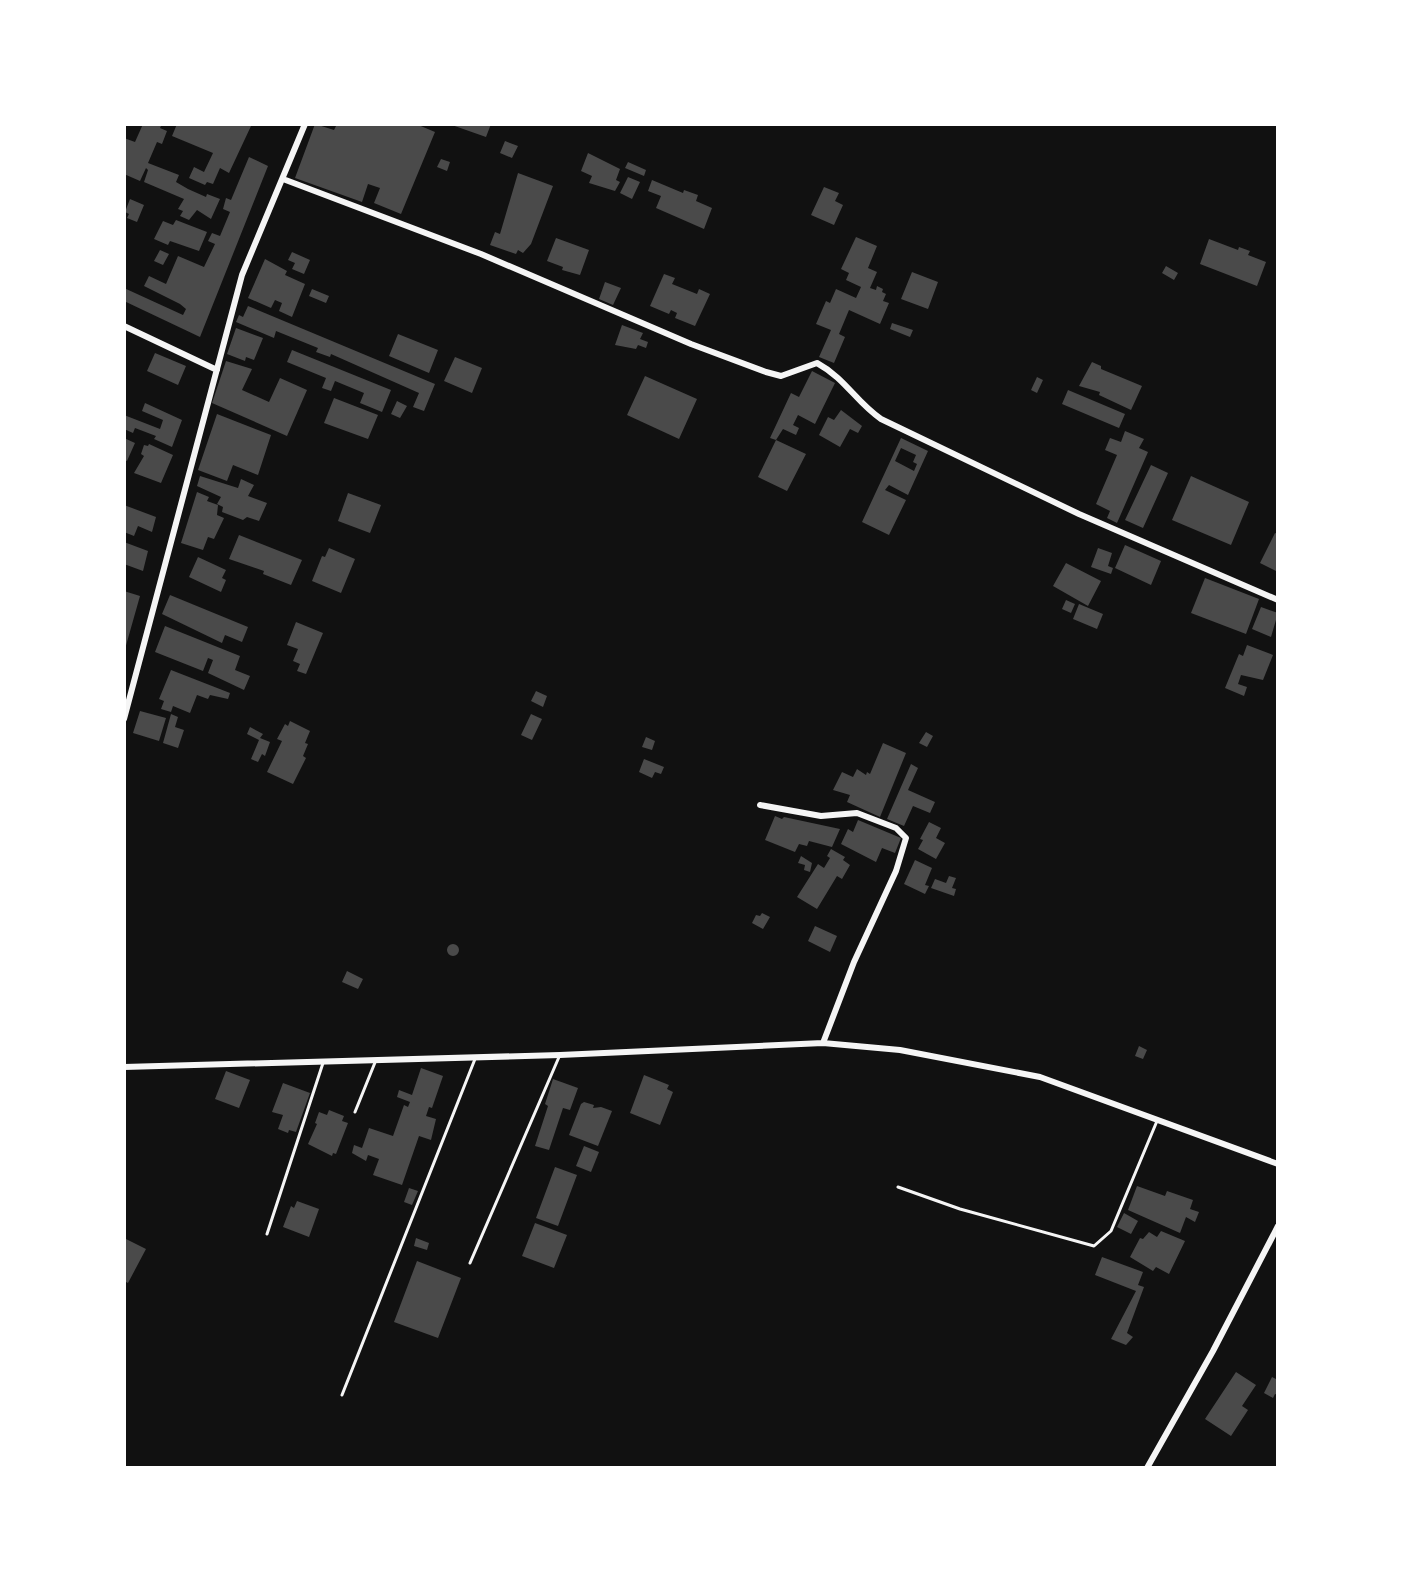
<svg xmlns="http://www.w3.org/2000/svg" width="1402" height="1592" font-family="'Roboto Condensed',sans-serif">
<style>
.building{fill:#4a4a4a;fill-rule:evenodd}
.lines{fill:none;stroke-linecap:round;stroke-linejoin:round}
.service{stroke:#f5f5f5;stroke-width:3}
.minor{stroke:#f5f5f5;stroke-width:6}
</style>
<rect width="100%" height="100%" fill="#111"/>
<path class="building" d="M143,124H162L160,128L167,131L162,144L157,142L148,163L179,175L176,182L188,189L206,197L207,194L220,199L211,219L197,210L189,220L180,216L183,211L178,209L184,199L144,182L148,170L146,168L140,181L124,174V138L135,142Z
M177,124H247L251,126L229,173L220,168L213,184L207,182L205,185L189,178L194,167L204,172L213,153L172,136Z
M315,124L334,130L337,124H416L435,132L401,214L374,203L380,188L368,184L362,202L295,178Z
M449,124H491L486,137Z
M505,141L518,146L512,158L500,153Z
M588,153L620,169L616,180L620,182L615,191L589,183L592,176L581,171Z
M249,157L268,166L200,337L124,301V288L183,315L186,309L180,304L144,286L149,276L166,284L178,256L204,267L215,244L208,241L212,233L220,236L230,212L223,209L226,198L231,200Z
M441,159L450,162L447,171L437,167Z
M628,162L646,170L644,176L625,168Z
M518,173L553,186L531,244L523,253L518,250L516,254L490,245L495,232L500,234Z
M628,177L640,182L632,199L620,193Z
M652,180L683,193L684,190L698,195L696,201L712,208L704,229L656,208L661,196L648,191Z
M824,187L839,193L835,201L843,205L834,225L811,215Z
M130,199L144,205L137,222L127,218L129,214L125,212Z
M176,220L207,232L199,251L170,241L168,245L154,239L163,221L173,225Z
M856,237L877,246L868,268L877,272L870,288L876,290L877,286L883,289L882,292L886,294L883,301L889,303L880,324L849,310L839,334L845,337L834,363L819,357L831,330L816,324L826,301L830,303L836,289L856,298L861,287L846,280L849,273L841,269Z
M556,238L589,250L580,275L562,270L563,267L547,261Z
M1209,239L1238,250L1239,247L1250,251L1248,255L1266,262L1257,286L1200,264Z
M160,250L169,254L163,265L154,261Z
M292,252L310,260L304,274L292,269L295,263L288,260Z
M265,259L287,271L285,275L305,284L292,317L279,311L282,303L275,300L271,308L248,298Z
M1166,266L1178,273L1174,280L1162,273Z
M912,272L938,282L928,309L901,299Z
M664,274L675,278L672,284L697,294L699,289L710,294L695,326L675,318L677,313L671,310L669,314L650,306Z
M605,282L621,288L613,305L599,299Z
M312,289L329,296L326,303L309,296Z
M248,306L435,384L424,411L413,407L419,393L331,354L330,357L316,352L318,348L276,331L274,338L236,322L239,315L243,317Z
M892,323L913,330L910,337L890,329Z
M622,325L643,333L640,339L648,342L646,348L638,345L636,349L615,345Z
M236,328L263,338L254,360L246,357L245,361L227,354Z
M398,334L438,350L429,373L389,356Z
M292,350L391,390L382,412L360,403L364,393L335,381L331,391L322,388L326,378L287,362Z
M155,353L186,366L178,385L147,371Z
M455,357L482,368L472,393L444,381Z
M226,361L252,369L242,390L269,402L280,378L307,390L287,436L212,403Z
M1092,362L1101,366V369L1142,386L1131,410L1099,395L1100,392L1079,386Z
M812,371L835,383L815,424L798,415L793,425L799,428L796,435L783,429L776,440L770,438L791,393L799,397Z
M645,376L697,399L679,439L627,415Z
M1037,377L1043,380L1037,393L1031,390Z
M1068,390L1125,414L1119,428L1062,404Z
M334,398L378,415L368,439L324,423Z
M397,401L407,406L400,418L391,414Z
M145,403L182,420L172,447L154,439L156,436L135,428L133,433L124,429V415L160,429L163,420L142,411Z
M841,410L862,426L858,433L850,429L840,447L819,435L828,417L834,420Z
M217,414L271,435L258,475L233,465L227,481L198,470Z
M1125,431L1144,439L1139,448L1148,452L1117,523L1107,518L1110,511L1096,504L1117,455L1105,450L1110,438L1121,442Z
M124,438L135,443L127,461L124,460Z
M901,438L928,451L908,495L889,485L885,490L906,500L889,535L862,522ZM901,448L916,455L913,462L917,464L914,471L895,461Z
M776,440L806,454L787,491L758,477Z
M149,444L173,455L161,483L134,473L144,456L141,454L144,445L148,446Z
M1151,465L1168,473L1143,528L1125,520Z
M200,476L238,488L241,479L254,485L248,496L267,503L259,521L247,517L243,520L222,512L223,507L217,504L221,497L197,486Z
M1191,476L1249,502L1231,545L1172,520Z
M197,492L209,497L207,501L218,505L217,515L224,518L214,539L208,537L203,550L181,543Z
M348,493L381,505L370,533L338,521Z
M124,505L156,517L152,532L138,526L134,536L124,532Z
M1275,533L1278,534V572L1260,563Z
M239,535L302,560L291,585L263,574L264,571L229,559Z
M124,542L148,551L143,571L124,564Z
M1125,545L1161,561L1151,585L1115,568Z
M329,548L355,559L341,593L312,581L322,556L325,557Z
M1098,548L1112,553L1108,566L1113,568L1111,574L1091,567Z
M198,557L226,570L222,578L226,580L221,592L189,577Z
M1066,563L1101,581L1088,606L1053,586Z
M1205,578L1259,599L1246,634L1191,613Z
M124,591L140,596L125,649H124Z
M170,595L248,627L242,642L225,635L222,643L162,614Z
M1066,600L1075,604L1071,613L1062,609Z
M1079,604L1103,614L1097,629L1073,619Z
M1261,607L1278,613L1271,637L1252,629Z
M296,622L323,633L306,674L297,671L300,664L293,661L298,649L287,645Z
M165,626L240,656L235,670L250,676L244,690L208,673L213,660L208,658L203,671L155,652Z
M1247,645L1273,655L1263,680L1241,675L1238,684L1247,687L1244,696L1225,688L1239,654L1243,656Z
M171,670L230,693L228,699L210,695L208,699L197,695L190,713L173,706L171,712L161,709L164,701L159,699Z
M536,691L547,696L543,707L531,701Z
M140,711L166,718L159,741L133,733Z
M171,714L178,717L175,727L184,730L178,748L163,743Z
M531,714L542,719L532,740L521,735Z
M290,721L310,731L305,743L308,744L303,756L306,758L293,784L267,772L282,741L277,739L285,724L288,726Z
M250,727L263,734L260,738L270,742L265,756L262,754L258,762L251,759L259,740L247,734Z
M926,732L933,736L927,747L919,743Z
M646,737L655,741L652,750L642,747Z
M883,743L906,753L880,817L847,802L850,795L833,790L842,772L853,777L857,769L866,775L867,772L870,774Z
M644,759L664,767L661,774L655,772L652,778L639,772Z
M911,764L918,768L908,790L935,802L930,813L913,806L904,826L887,819Z
M775,816L782,819L784,817L840,829L832,847L809,841L807,846L799,844L795,852L765,840Z
M858,820L901,838L895,853L882,848L876,862L841,844L848,829L853,832Z
M929,822L941,828L936,838L945,843L936,859L918,849L923,840L920,839Z
M831,849L845,857L843,860L850,865L842,879L837,876L817,909L797,897L818,864L824,868L830,858L827,856Z
M801,856L812,863L810,872L804,870L805,865L798,863Z
M915,860L932,868L925,885L929,886L925,894L904,884Z
M949,876L956,878L952,888L956,889L954,896L931,888L935,879L946,883Z
M762,913L770,917L763,929L752,923L756,915L760,916Z
M815,926L837,936L830,952L808,941Z
M447 950a6 6 0 1 1 12 0a6 6 0 1 1-12 0Z
M347,971L363,979L358,989L342,982Z
M1139,1046L1147,1050L1143,1059L1135,1056Z
M421,1068L443,1076L432,1108L429,1107L426,1116L436,1119L431,1140L419,1136L402,1185L373,1175L379,1159L368,1155L366,1161L352,1153L354,1145L362,1148L369,1128L393,1136L404,1105L408,1107L410,1102L397,1097L399,1090L412,1095Z
M226,1071L250,1080L239,1108L215,1099Z
M644,1075L669,1085L667,1089L673,1092L660,1125L630,1113Z
M553,1079L578,1088L570,1110L563,1108L549,1150L535,1146L548,1106L545,1104Z
M283,1083L310,1093L296,1132L289,1130L288,1133L278,1129L283,1115L272,1112Z
M584,1102L594,1105L593,1108L601,1107L612,1111L598,1146L569,1135L581,1104Z
M329,1110L344,1116L342,1121L348,1123L336,1154L333,1153L332,1156L308,1144L317,1124L315,1123L319,1112L327,1115Z
M584,1146L599,1152L591,1172L576,1166Z
M555,1167L577,1175L558,1226L536,1218Z
M1137,1186L1165,1196L1167,1191L1193,1200L1190,1209L1199,1212L1195,1222L1186,1217L1180,1233L1128,1210Z
M409,1188L418,1191L412,1205L404,1202Z
M297,1201L319,1209L309,1237L283,1227L291,1206L294,1208Z
M1124,1213L1138,1221L1131,1234L1117,1227Z
M535,1223L567,1235L554,1268L522,1256Z
M1161,1231L1185,1241L1169,1274L1156,1267L1153,1271L1130,1257L1140,1238L1143,1239L1149,1232L1157,1237Z
M124,1238L146,1249L128,1283L124,1281Z
M416,1238L429,1243L427,1250L414,1246Z
M1102,1257L1143,1272L1138,1285L1144,1287L1127,1333L1133,1337L1126,1345L1111,1339L1136,1291L1095,1275Z
M417,1261L461,1278L438,1338L394,1322Z
M1236,1372L1256,1385L1242,1406L1248,1410L1231,1436L1205,1419Z
M1272,1377L1278,1380V1395L1275,1394L1273,1398L1264,1393Z"/>
<g class="lines">
<path class="service" d="M355,1112L376,1060
M898,1187L960,1209L1094,1246L1111,1231L1157,1121
M267,1234L323,1063
M470,1263L559,1057
M342,1395L475,1059"/>
<path class="minor" d="M283,179L481,254L691,344L766,372L781,376L817,363C846,379 855,401 881,419L1079,514L1278,600
M124,326L217,370
M124,719L242,275L305,124
M760,805L821,816L857,813L896,828L906,838L896,871L854,962L823,1043
M124,1067L560,1055L823,1043L900,1050L1040,1077L1278,1164
M1147,1468L1213,1351L1278,1226"/>
</g>
<rect width="1402" height="1592" fill="none" stroke="#ffffff" stroke-width="252"/>
</svg>
